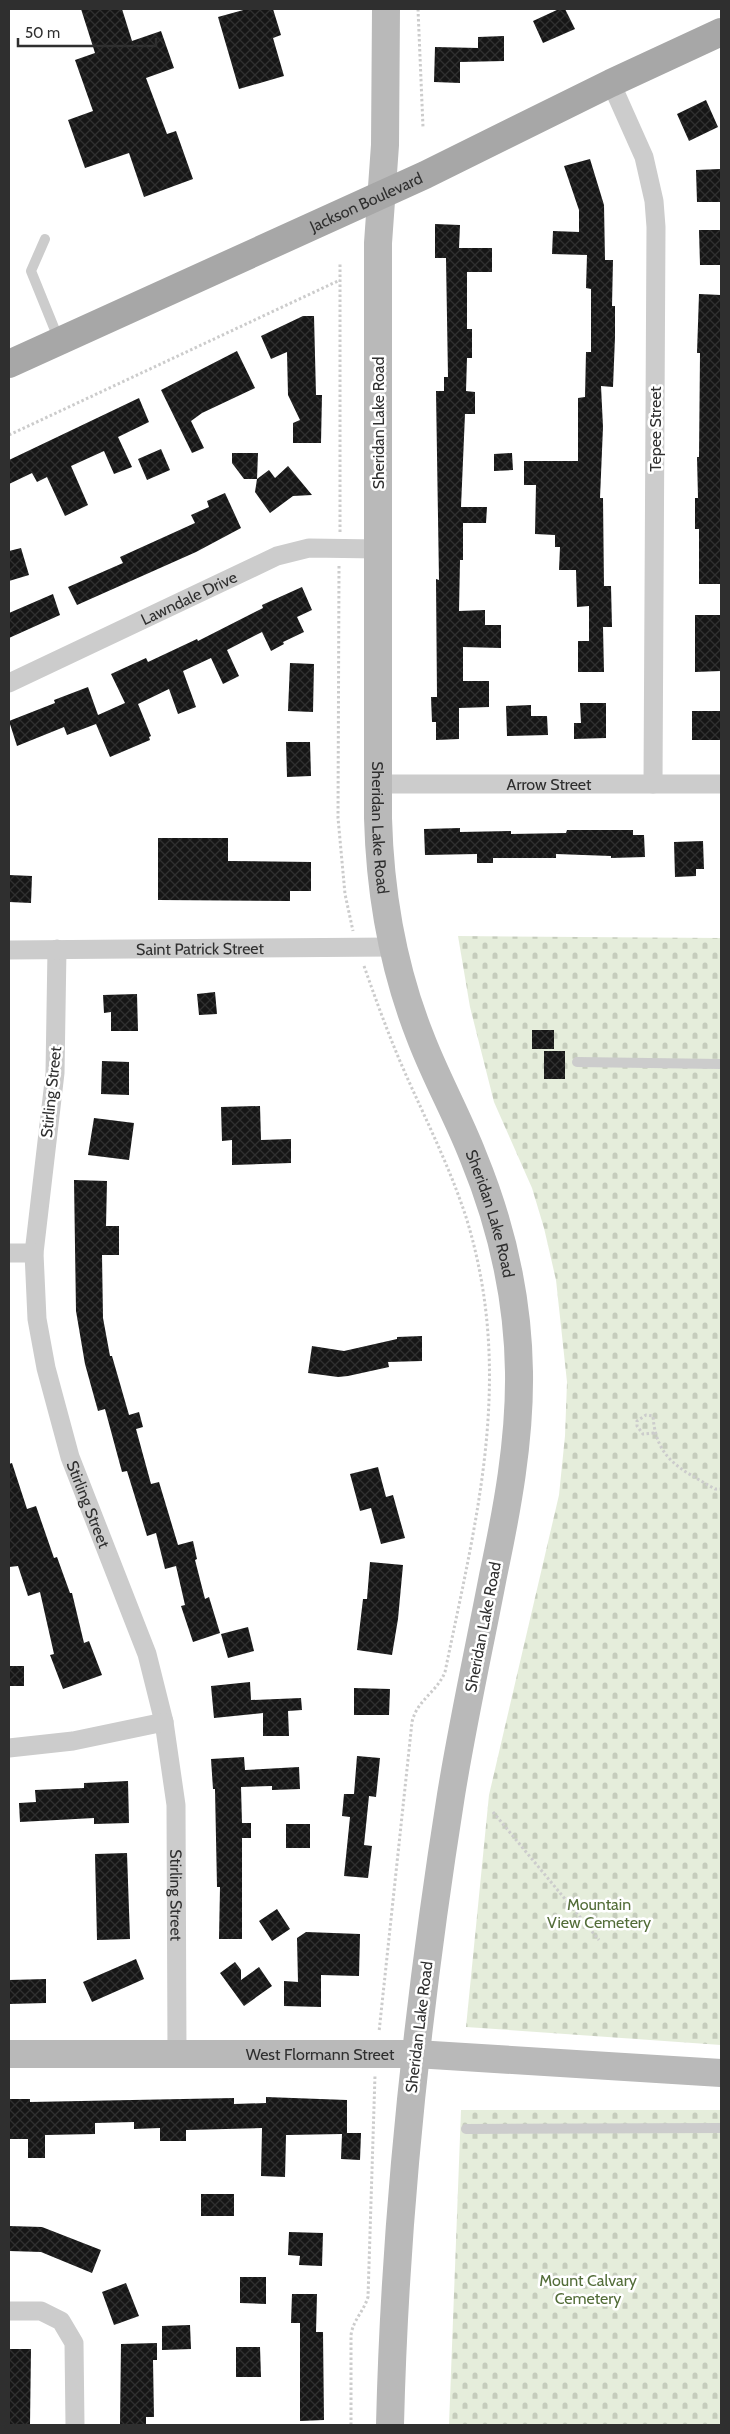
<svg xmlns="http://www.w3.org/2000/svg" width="730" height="2434" font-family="Cabin,sans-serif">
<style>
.cemetery{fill:url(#cemetery-stones)}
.building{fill:url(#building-cross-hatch)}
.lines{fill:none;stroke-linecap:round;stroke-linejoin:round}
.path{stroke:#ccc;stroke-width:3;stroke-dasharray:2.5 2.5;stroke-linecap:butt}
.lane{stroke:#ccc;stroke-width:10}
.street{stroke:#ccc;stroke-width:19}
.secondary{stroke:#b9b9b9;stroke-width:28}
.primary{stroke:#a7a7a7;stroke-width:28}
.labels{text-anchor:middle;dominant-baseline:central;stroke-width:5;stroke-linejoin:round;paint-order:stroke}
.street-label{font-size:16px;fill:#2f2f2f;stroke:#fff}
.park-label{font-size:16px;fill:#536d39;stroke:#fff}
</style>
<defs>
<pattern id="cemetery-stones" width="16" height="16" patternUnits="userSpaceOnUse" patternTransform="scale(1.25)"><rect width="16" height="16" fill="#e5eddb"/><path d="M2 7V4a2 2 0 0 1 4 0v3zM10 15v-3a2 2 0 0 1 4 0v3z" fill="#c5ccbc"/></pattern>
<pattern id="building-cross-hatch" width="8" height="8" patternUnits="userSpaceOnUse" patternTransform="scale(1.25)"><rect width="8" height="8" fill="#161616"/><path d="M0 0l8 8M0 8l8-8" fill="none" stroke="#303030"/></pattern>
</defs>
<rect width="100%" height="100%" fill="#fff"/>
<path class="cemetery" d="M458,936L721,938V2045L466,2027L489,1795L559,1495L565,1436L567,1382L556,1280L544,1228L532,1188L494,1102L470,1007Z
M461,2110H721V2425H449Z"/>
<path class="building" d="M81,9H122L132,41L161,31L174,68L146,78L167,134L176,131L193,179L144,197L129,153L85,168L68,120L93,111L75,60L95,53Z
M247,9H273L281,35L273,38L284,76L239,89L218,17Z
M559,9H565L575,29L543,43L533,21Z
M504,36V61L460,62V83L434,82L435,47L478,48V37Z
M706,100L718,127L689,141L677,114Z
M590,159L604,205L605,260H613L612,306H615V337L613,387L601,386L603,427L600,498H603L604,586H611L612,627H603L604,672H578V641H589V606L577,607L576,570H559L560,547H555V535L535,534L536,485H524V461H578V398L585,397L586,352H591V289L586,288L587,255L552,254L553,231L579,232V210L564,166Z
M720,169L721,202H697L696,170Z
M435,224L460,225L459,248H492V272H467V329H472V358H467L466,391L475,392V414H465L461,507H487L486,523H463V560H460L459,611L485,610V625H501V648L463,647V681H489V707L459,708V739L436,740V722H432L431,697H437L436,579L439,580L436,391H444V377H448L446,258H435Z
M699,230H721V265H700Z
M699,294L721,295V584H699V529H695V498H698L697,457H699L700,353H697Z
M303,316H314L316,395H322L321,443H293V423L300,420L288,395L287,352L271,359L261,336Z
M237,351L255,388L202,413L191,421L204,448L192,453L161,390Z
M139,398L149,422L118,437L132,467L114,474L104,451L71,466L88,505L65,516L47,477L37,482L32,473L9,484V460Z
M161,449L170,470L147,480L138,459Z
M232,453H258L257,479H244L232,463Z
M512,453L513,470L494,471V454Z
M288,466L312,495L293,496L270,513L255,492L257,479L269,470L275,478Z
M225,493L241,528L196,552L77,605L68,587L123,563L120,557L195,523L191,515L209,507L207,501Z
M21,548L29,575L9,581V551Z
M302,587L312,610L297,617L304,632L283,642L284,644L271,651L262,632L227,650L239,676L223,684L211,658L183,671L196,707L178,714L169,689L138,704L151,736L149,737L150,740L110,757L96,724L67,735L64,727L17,746L9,721L55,703L54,700L88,687L98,715L125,703L111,674L146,658L148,662L197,639L198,641L263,608L262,605Z
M53,594L60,615L9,638V613Z
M695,615H721V671L695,672Z
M290,663L314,664L313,712L288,711Z
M580,703H606V738L574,739V723H581Z
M531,705V716H547L548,735L507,736L506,706Z
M692,711H721V740H692Z
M286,742H310L311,776L287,777Z
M460,828V832L511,831V834L566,833L567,830H633V835H644L645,857L611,858V856L556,854V858H493V863H477V854L425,855L424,829Z
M158,838H228V861L311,862V891H290V901L158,900Z
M703,841L704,869H696V876L675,877L674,842Z
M9,875L32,876L31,903L9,902Z
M215,992L217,1014L199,1015L197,994Z
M137,994L138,1031H111V1012L104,1013L103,995Z
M532,1030H554V1049H532Z
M544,1051H565V1079H544Z
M102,1061L129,1062V1095L101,1094Z
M260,1106L261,1140L291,1139V1163L232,1165V1140L222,1141L221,1107Z
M94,1118L134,1123L129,1160L88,1155Z
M74,1180L107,1181L106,1226H119V1255H102L103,1318L110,1356H112L129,1415L139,1412L143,1427L136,1429L151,1484L159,1482L178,1545L193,1541L197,1559L195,1560L205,1599L209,1597L220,1633L193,1642L181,1606L185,1605L176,1566L165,1569L156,1533L147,1536L127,1471L122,1472L105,1409L98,1411L85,1364L76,1311Z
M422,1336V1361L388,1362L389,1367L348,1376L338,1377L308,1373L312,1346L344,1351L397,1339V1337Z
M12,1463L27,1509L36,1506L54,1558L57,1557L70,1593H72L84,1643L89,1641L102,1675L63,1689L50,1655L54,1654L40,1592L28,1596L18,1566L9,1567V1464Z
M378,1467L386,1497L393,1495L405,1538L381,1544L371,1508L360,1511L350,1474Z
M370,1562L403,1565L398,1619L392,1655L357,1650L363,1599H367Z
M248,1627L254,1651L228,1658L221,1634Z
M9,1666H24V1686H9Z
M250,1682L251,1700L301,1698L302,1710L288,1711L289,1736H263V1713L214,1718L211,1686Z
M354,1688L390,1689L389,1715H354Z
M357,1756L380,1758L376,1797L369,1796L364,1845L372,1846L368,1878L344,1876L350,1817L342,1816L344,1794H354Z
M244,1757L245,1770L299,1767L300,1789L272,1790V1786L241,1787L242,1823H251V1838H242V1939H219L220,1887H217L215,1789H213L211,1759Z
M128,1781L129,1823L94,1824V1818L20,1822L19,1803L36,1802L35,1790L84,1788V1783Z
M286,1824H310V1848H286Z
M127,1853L130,1939L97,1940L95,1854Z
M277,1909L290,1929L272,1941L259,1921Z
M306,1932L360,1934L359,1976L321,1975V2007L284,2006V1981L298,1982L297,1938Z
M136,1959L144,1979L92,2002L83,1982Z
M235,1962L241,1970V1980L259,1967L272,1986L244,2006L220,1973Z
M46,1979V2003L9,2004V1980Z
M266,2097L347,2100V2133H361L360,2160L341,2159L342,2134L286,2135L285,2177L261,2176L262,2128L186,2130V2141H160V2128L134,2129V2122L95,2123V2134L45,2135V2158H28V2139H9V2099H30V2102L234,2098V2104L266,2103Z
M201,2194H234V2216H201Z
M9,2226L42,2227L101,2250L92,2273L41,2252L9,2251Z
M289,2232L323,2233L322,2266L299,2265L300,2256L288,2255Z
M240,2277H266V2304L240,2303Z
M126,2283L139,2316L114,2325L102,2292Z
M292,2294H317L316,2332H323L324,2420L300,2421V2323H291Z
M190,2325L191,2349L162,2350V2326Z
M157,2343V2360H153L154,2417H146V2425H120L121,2344Z
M236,2347H260L261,2377H236Z
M9,2349H31L30,2425H9Z"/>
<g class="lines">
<path class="path" d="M418,9L423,127
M9,435L340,280
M340,532V262
M339,566L338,818L345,894L353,931
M364,966C377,1003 390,1039 406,1075C427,1122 450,1168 466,1217C515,1375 477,1516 445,1672C437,1692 417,1700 412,1722L379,2032
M654,1433L643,1434L637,1426V1421L646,1415L653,1416C656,1460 681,1469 715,1489H721
M493,1812L599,1940
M351,2425V2335C353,2320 364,2311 368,2297L375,2075"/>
<path class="lane" d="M45,239L31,271L59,340
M577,1062L721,1064
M466,2129L721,2128"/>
<g class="street">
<path d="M611,83L644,157L654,201L656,227L653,784"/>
<path id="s1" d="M9,683L277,556L309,548L378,549"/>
<path id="s2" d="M378,784H721"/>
<path id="s3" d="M57,949L55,1073L34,1253L37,1319L46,1368L70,1457L147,1654L164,1722L176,1805L177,2053"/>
<path id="s4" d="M9,950L393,947"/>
<path d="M9,1253H34"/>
<path d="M9,1748L73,1741L164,1722"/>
<path d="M9,2311H41L61,2321L74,2343L75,2425"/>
</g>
<g class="secondary">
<path id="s5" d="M386,9L385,145L378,243V818C380,893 392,965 420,1036C435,1076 457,1115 473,1156C501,1224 518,1298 519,1372C520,1441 507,1510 493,1576C479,1649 463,1721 451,1795C418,2003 395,2214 390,2425"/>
<path id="s6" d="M9,2054H416L721,2073"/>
</g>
<path class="primary" id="s7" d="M9,364L425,175L611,83L721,32"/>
</g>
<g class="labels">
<g class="street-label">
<text stroke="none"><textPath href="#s7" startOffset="392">Jackson Boulevard</textPath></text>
<text transform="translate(378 423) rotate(-90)">Sheridan Lake Road</text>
<text transform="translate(655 429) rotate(-90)">Tepee Street</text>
<text stroke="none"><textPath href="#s1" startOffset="199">Lawndale Drive</textPath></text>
<text stroke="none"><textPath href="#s2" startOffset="171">Arrow Street</textPath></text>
<text stroke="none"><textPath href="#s5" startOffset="819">Sheridan Lake Road</textPath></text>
<text stroke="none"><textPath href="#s4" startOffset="191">Saint Patrick Street</textPath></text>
<text transform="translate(51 1092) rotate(-84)">Stirling Street</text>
<text stroke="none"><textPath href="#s5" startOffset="1224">Sheridan Lake Road</textPath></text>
<text stroke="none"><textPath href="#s3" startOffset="564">Stirling Street</textPath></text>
<text transform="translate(483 1627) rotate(-79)">Sheridan Lake Road</text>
<text stroke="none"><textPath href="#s3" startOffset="969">Stirling Street</textPath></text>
<text transform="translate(419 2027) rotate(-83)">Sheridan Lake Road</text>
<text stroke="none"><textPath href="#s6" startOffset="311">West Flormann Street</textPath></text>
</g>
<g class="park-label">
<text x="599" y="1904">Mountain<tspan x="599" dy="18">View Cemetery</tspan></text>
<text x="588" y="2280">Mount Calvary<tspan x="588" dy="18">Cemetery</tspan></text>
</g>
</g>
<rect width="730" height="2434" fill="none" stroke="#2f2f2f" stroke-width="20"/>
<path d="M18 38v8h138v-8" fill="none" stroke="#2f2f2f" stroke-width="2.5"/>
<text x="25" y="38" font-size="15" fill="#2f2f2f" stroke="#ffffff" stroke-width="4" paint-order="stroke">50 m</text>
</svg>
